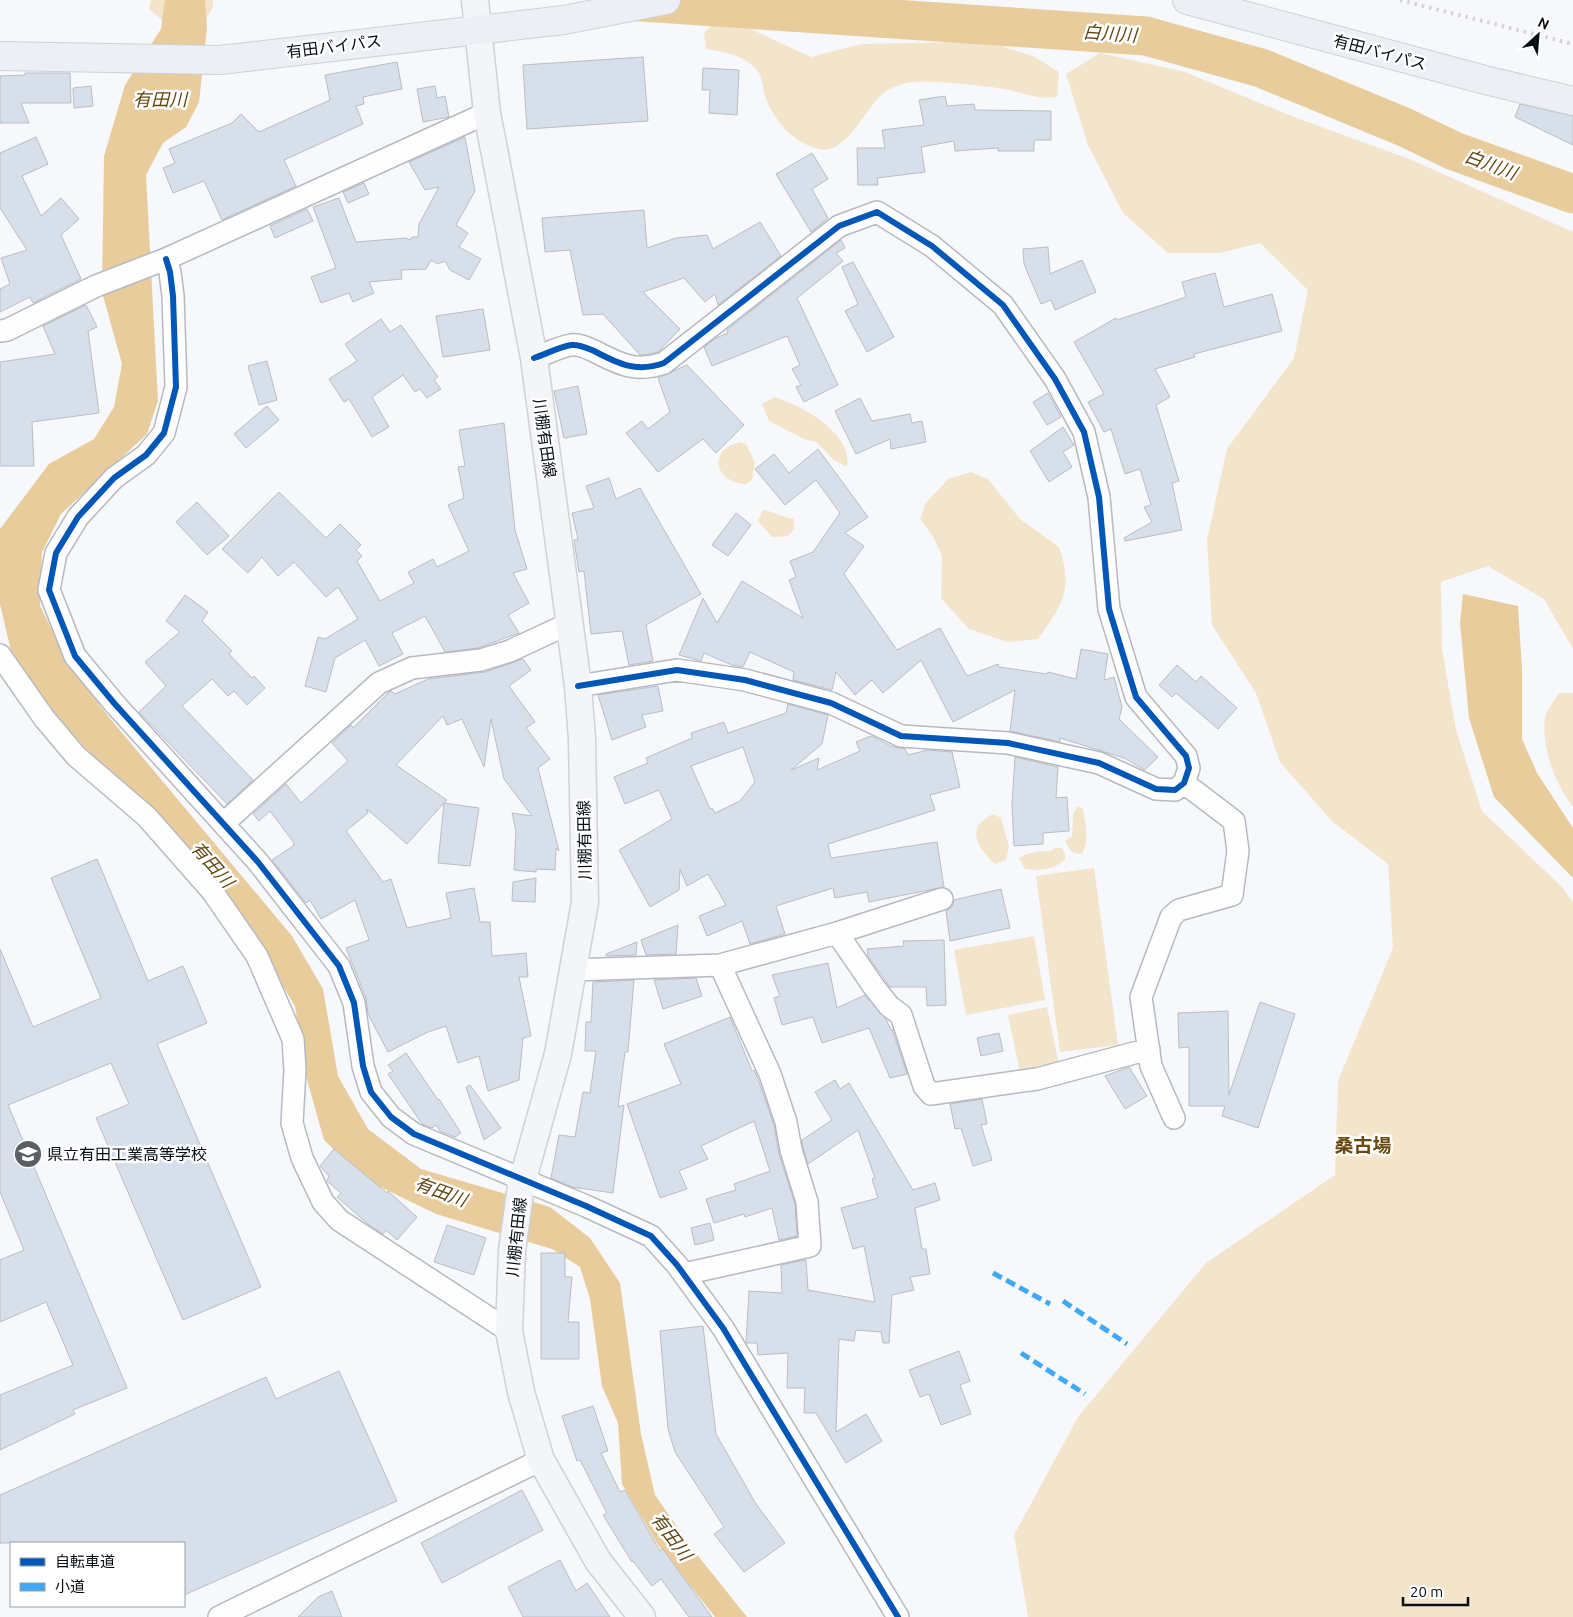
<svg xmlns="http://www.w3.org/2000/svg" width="1573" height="1617" font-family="Ubuntu,'Noto Sans JP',sans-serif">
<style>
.green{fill:#f3e5cc}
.water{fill:#e8cc9c}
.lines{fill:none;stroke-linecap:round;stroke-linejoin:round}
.river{stroke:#e8cc9c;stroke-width:39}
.building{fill:#d7dfea;stroke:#b9bec3;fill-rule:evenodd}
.minor-casing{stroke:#b6bac0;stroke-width:24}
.major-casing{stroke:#cfd1d3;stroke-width:29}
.highway-casing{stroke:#cfd1d3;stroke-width:30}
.minor{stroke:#fefefe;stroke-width:21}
.major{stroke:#f3f5f9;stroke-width:26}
.highway{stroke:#ecf0f6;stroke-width:28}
.rail{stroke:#d3d3d5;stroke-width:4;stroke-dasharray:2.5 5;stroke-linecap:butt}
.quiet{stroke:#3fa9f5;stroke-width:5;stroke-dasharray:10 5;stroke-linecap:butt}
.cycleway-casing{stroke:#fff;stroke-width:9}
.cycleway{stroke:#0057b8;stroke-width:6}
.labels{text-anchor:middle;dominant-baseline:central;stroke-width:5;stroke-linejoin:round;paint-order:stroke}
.street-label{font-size:16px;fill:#060c14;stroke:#fff}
.poi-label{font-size:16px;fill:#060c14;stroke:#fff;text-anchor:start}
.water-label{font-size:18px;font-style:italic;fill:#624610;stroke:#fff}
.quarter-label{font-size:19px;font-weight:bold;fill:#674a12;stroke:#fff}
</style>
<rect width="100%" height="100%" fill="#f6f8fb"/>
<path class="green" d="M151,0H213V7L206,19L162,20L149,9Z
M714,23L744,26L811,57L861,44L962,42L998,45L1035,57L1059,72L1057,97C1039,100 1025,94 1009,90C990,86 923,79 906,83C900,85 890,88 885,92C866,105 847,156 819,149C794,143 776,123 766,99C763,91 763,77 757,70C743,55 726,52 706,49L704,33Z
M1100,53L1185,72L1294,117L1412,160L1573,232V649L1544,599L1488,566L1441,582L1442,649L1456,730L1482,811L1562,887L1573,902V1617H1028L1014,1535L1078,1417L1206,1263L1335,1175L1338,1081L1393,948L1388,864L1332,821L1280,762L1256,693L1212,625L1207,540L1227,449L1294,358L1308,290L1260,243L1220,253H1168L1123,213L1088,145L1066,74Z
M775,397C802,406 853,433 847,467L834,460L816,442L804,439L769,421L762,404Z
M740,442L747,445L755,463L752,480L746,484C714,482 707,450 740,442Z
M971,472L988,479L1020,519L1059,547C1074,590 1062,605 1038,639L1007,642L969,629L941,598L942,556L934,538L920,519L926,503L948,479Z
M763,510C774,511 782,518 794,519V529L788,536L772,537L758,521Z
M1559,693H1573V807C1555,784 1541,747 1545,717C1547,709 1555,700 1559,693Z
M1078,806L1083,809C1085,823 1090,841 1082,854C1072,854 1069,850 1065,841L1072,836L1073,814Z
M993,814L1001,818L1009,847L1006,860L995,864C978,848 964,828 993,814Z
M1055,848H1062L1065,854V860C1052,870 1041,871 1025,869L1019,858C1031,851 1038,852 1051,851Z
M1094,868L1118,1045L1060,1052L1036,876Z
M1034,936L1045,1000L966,1015L954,950Z
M1047,1007L1060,1069L1021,1077L1008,1015Z"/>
<path class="water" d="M165,0H205L207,28L199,102L186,127L163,143L146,175L158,401L147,434L61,514L42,552L40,606L70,666L108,716L292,936L323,989L338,1076L368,1129L421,1169L550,1207L590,1238L620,1283L641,1434L655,1495L691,1547L747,1617H715L658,1545L622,1484L618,1423L602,1386L590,1299L580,1267L552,1249L436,1214L364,1179L324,1140L306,1076L295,1006L230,900L55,716L15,668L0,604V529L49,464L94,439L114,407L122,364L102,292L104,156L125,85L161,29Z
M1463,594L1518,606L1522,669V739L1537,773L1573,828V878L1494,797L1469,718L1460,623Z"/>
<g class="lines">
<path class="river" d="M627,1L1146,36L1261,68L1404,127L1454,151L1573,194"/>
</g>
<path class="building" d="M643,57L648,121L527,129L523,65Z
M397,62L402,89L363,97L364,104L356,106L363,124L284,160L296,186L222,220L204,181L173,193L163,168L175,163L169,149L232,123L241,114L259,132L330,100L325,75Z
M703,68L739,70L737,115L709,113L710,90H702Z
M25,73H70L71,103H21L29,123H0V76L25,75Z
M91,86L93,106L74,108L73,88Z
M435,86L437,98L445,96L449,117L423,122L417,89Z
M945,96L947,106L974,104L975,110L1051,111V140H1034V151H998V148L955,151L954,141L921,147L925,172L877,178L878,185H858L857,148H885L882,130L924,125L919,100Z
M1520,104L1573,116V145L1515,117Z
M36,137L48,164L22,176L41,216L61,198L79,219L61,235L81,279L33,303L30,297L0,312V289L10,284L1,258L27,250L0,208V153Z
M465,137L475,191L456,225L468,233L459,247L481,259L469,280L450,270L445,261L438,264L431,260L426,269L401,270L402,279L369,282L374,293L353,302L349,293L321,303L311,277L336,268L313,207L339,198L356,242L406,238L410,240L412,237H418L419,224L439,187L425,190L409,162Z
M812,153L828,179L812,189L828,218L811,232L776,174Z
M364,183L369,194L348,203L343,192Z
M307,209L313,221L275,238L270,226Z
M644,210L647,248L676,238L707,235L713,249L760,222L781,256L718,305L715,294L705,302L684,278L643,292L680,329L658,352L644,355H640L603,314L583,315L570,250L545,252L542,218Z
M841,240L845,248L836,253L843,261L797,298L838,385L804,402L796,387L801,385L792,369L800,365L787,336L712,366L704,347L716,338L728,333L727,330Z
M1048,247L1050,274L1082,260L1096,292L1055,310L1051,300L1041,304L1024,264L1023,249Z
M853,262L894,337L867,352L845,311L858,304L842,267Z
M1215,273L1224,307L1272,294L1282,331L1194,354L1195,357L1155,369L1170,397L1156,405L1179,481L1172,483L1182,530L1125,541L1124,538L1152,522L1144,507L1151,505L1140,469L1125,474L1111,429L1104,432L1088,402L1104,394L1074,342L1116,318L1117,320L1186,297L1182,282Z
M86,305L97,327L88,331L99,413L32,422L34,466H0V362L55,354L43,326Z
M483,309L490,350L443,357L436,316Z
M381,319L390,332L401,325L438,377L434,380L441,389L427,398L420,389L415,392L403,375L372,397L389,427L372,437L349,399L344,402L329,379L357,361L345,344Z
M267,361L277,400L259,405L248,366Z
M687,365L744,425L716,453L703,439L658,472L626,433L642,421L648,429L670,412L658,378Z
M578,386L587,434L564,438L554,391Z
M1048,393L1061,417L1047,425L1033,402Z
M860,398L872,421L910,414L912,423L922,421L926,442L891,449L890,439L856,454L835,411Z
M267,406L279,420L246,448L234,434Z
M504,423L515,530L527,569L513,573L529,603L508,615L519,633L478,648L445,652L425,616L392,633L403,654L379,666L365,640L335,658L326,692L305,686L318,637L325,639L358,619L338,587L326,597L294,562L278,576L262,557L248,573L222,549L279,492L326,538L340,524L361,545L356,550L362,556L357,561L380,601L414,583L408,572L433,559L437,567L469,551L448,505L464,498L458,467L465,466L459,430Z
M1063,427L1074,445L1063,452L1072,467L1049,482L1030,451Z
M818,449L868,517L845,533L864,546L844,574L897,650L940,628L967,676L998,664L999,667L1047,674L1048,672L1076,679L1081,649L1108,654L1104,680L1114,677L1122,707L1119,719L1158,757L1145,770L1124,758L1060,738V742L1010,731L1015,690L953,722L921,660L883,693L872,680L855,695L836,672L832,690L793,680L794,672L750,652L743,667L732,665L704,653L701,661L679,655L703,598L717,623L742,581L803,618L789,580L796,577L790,561L813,552L840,513L816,480L785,505L755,469L774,454L789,473Z
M609,478L616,499L640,488L701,594L646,625L653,661L629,665L622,631L591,634L584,571L579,572L574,540L578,539L572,513L594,508L586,486Z
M197,502L229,536L207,555L176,522Z
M736,513L751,525L728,556L712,545Z
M185,595L208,612L202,621L232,651L229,654L252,678L254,676L265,688L247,705L234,691L228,696L212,679L182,706L253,780L227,804L139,712L166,686L145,662L180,632L166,621Z
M523,659L531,670L509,686L535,722L526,728L550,759L538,768L559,851L556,848L555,870L536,869V872L514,870L516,831L512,813L532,816L504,779L491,719L484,767L462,719L447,725L443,716L396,765L447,800L444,803L479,808L470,866L438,863L444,803L407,844L367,809L368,813L346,831L383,882L391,879L407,928L451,918L446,893L474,888L480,922H490L492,956L526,953L528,977H519L531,1036L523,1038L519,1080L488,1091L479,1056L458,1063L446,1026L428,1032L388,1052L368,1014L366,998L346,948L369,940L355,900L321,919L310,900L306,903L272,860L293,846L294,843L270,811L259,821L253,814L286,784L301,803L348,761L332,743L351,725L353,728L388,693L391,691L395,694L428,679L485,672Z
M1177,665L1196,682L1201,676L1237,708L1218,729L1176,693L1172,697L1159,685Z
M658,686L663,711L642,715L646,727L612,740L598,695Z
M788,704L828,715L822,744L791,770L819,758L817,770L860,751L856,742L871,736L891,746L905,749L908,755L928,750L952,752L960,787L930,795L935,810L828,844L831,858L937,842L944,887L869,902L867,892L835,898L833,888L776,906L785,934L750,944L742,921L707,936L699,916L726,905L708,874L687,886L680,869L679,890L650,907L619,850L672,819L659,790L625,804L614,777L648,763L646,758L692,738L691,733L724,722L728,733L786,713ZM743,747L755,782L740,801L715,813L712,808L710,809L691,766Z
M1015,757L1058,767L1056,798L1067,797L1069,831L1043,833V844L1014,846L1012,804Z
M97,859L148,981L183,966L207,1023L157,1044L261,1287L183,1320L96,1118L129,1104L111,1063L8,1105L127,1388L73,1410L75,1414L0,1450V1395L73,1365L46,1302L0,1322V1260L24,1250L0,1192V949L33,1027L101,998L51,878Z
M536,878L535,902L512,901L513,882Z
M1001,889L1010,928L950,941L946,911L952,907L954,900Z
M678,925L676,954L646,955L641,940Z
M944,940L946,1005L927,1006L926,987H890L868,956L867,949L904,946L903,941Z
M637,942L636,955L606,956V954Z
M828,963L837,1008L865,995L886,1019L891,1030L892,1029L907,1074L890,1078L869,1028L822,1043L813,1017L782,1025L774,998L780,996L772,975Z
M696,978L702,996L663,1009L654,980Z
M634,980L628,1052H625L618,1107L624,1105L613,1193L572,1187L551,1178L559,1135L575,1137L583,1092L590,1093L596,1051H585L586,1022H591L593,982Z
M1260,1002L1295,1014L1258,1128L1222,1116L1225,1106H1189V1047L1179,1048L1178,1013L1228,1011L1229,1095Z
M730,1017L752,1071L754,1070L758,1079L774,1125L779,1154L795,1204L797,1236L779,1240L772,1208L745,1217L744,1214L714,1223L706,1199L736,1190L734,1184L770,1171L754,1121L701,1146L708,1159L679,1171L687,1189L660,1198L627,1104L681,1084L664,1044Z
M999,1033L1003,1051L981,1056L977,1038Z
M406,1053L438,1100L439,1099L461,1133L455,1137L440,1131L436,1125L432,1128L422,1124L388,1074L393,1071L388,1065Z
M1129,1067L1147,1096L1125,1109L1105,1076Z
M835,1080L840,1089L849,1083L913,1190L935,1183L940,1200L915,1208L922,1249H926L930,1274L910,1277L914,1290L892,1295L889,1343H883L881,1332L856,1330L854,1341L839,1339L836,1432L866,1414L882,1441L846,1463L816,1413H804L805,1388H787L788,1353L758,1355L757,1343H746L749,1291L782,1293L781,1265L806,1260L808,1290L875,1302L864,1246L853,1249L841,1208L878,1198L872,1179L875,1178L858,1130L808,1164L803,1147L802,1140L832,1120L815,1092Z
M470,1085L501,1128L484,1140L466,1087Z
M982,1099L987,1124L981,1125L992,1160L973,1166L961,1128L955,1129L950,1104Z
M334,1149L387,1193L388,1191L417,1217L397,1240L386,1230L383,1234L369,1225L337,1197L341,1193L327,1181L329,1176L320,1166Z
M710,1223L714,1240L695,1245L691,1228Z
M447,1225L486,1238L474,1275L434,1262Z
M541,1253H565V1277H572L568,1322H579V1359H541Z
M703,1326L716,1434L756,1504L785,1543L744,1572L714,1534L724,1527L675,1452L668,1429L660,1331Z
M959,1351L970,1381L960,1385L971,1414L941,1425L929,1394L920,1397L909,1370Z
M339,1371L397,1501L184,1595V1543H0V1495L266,1377L276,1399Z
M593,1406L608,1451L601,1453L620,1492L625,1490L660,1551L663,1549L712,1617H689L661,1579L652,1586L633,1561L632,1562L603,1515L607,1513L580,1460L577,1461L562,1416Z
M522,1490L543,1530L442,1583L421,1543Z
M560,1560L576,1591L587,1583L610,1617H523L508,1587Z
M332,1591L342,1617H298L318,1597Z"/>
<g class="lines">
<defs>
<path id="minor" d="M166,259L170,272L173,296L176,387L164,433L146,455L114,478L78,517L56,553L49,590L75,656L114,703L258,862L339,966L354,1003L363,1066L371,1092L391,1117L414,1134L586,1206L651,1236L677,1265L723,1328L898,1617
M0,331L7,330L96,286L166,259L487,113
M534,358C546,354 559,347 571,345C579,344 587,348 594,351C619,364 636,373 664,363L839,226L877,212L932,246L1003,305L1055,379L1084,432L1099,497L1109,609L1136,697L1186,756L1189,768L1184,783L1175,790L1156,789L1099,763L1008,743L901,736L831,703L745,680L677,670L578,686
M0,655L44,718L76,756L147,817L212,891L257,956L293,1039L295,1070L292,1123L302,1158L323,1202L339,1220L509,1331
M224,823L379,683L412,668L481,660L510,651L570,623
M837,933L874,987L889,1006L901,1015L924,1086L931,1094L1037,1079L1149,1049
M573,970L720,965L837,933L942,899
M1174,1118L1151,1066L1141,997L1171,917L1179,910L1232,895L1238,851L1234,821L1184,783
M684,1274L810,1246L807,1202L791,1150L786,1122L770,1074L720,965
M219,1617L541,1460"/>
<path id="major" d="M475,0L487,113L534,358L578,686L582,739L585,902L558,1054L521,1186L512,1251L509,1331L521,1392L541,1460L598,1561L642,1617"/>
<path id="highway" d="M1187,0L1485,80L1573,101
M0,56L220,60L564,20L666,0"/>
</defs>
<use href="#minor" class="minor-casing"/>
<use href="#major" class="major-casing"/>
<use href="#highway" class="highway-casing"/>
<use href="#minor" class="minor"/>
<use href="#major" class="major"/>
<use href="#highway" class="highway"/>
<path class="rail" d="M1400,0L1573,44"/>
<path class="quiet" d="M993,1273L1050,1304
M1063,1301L1127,1344
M1021,1353L1085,1394"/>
<defs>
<path id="cycleway" d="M166,259L170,272L173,296L176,387L164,433L146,455L114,478L78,517L56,553L49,590L75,656L114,703L258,862L339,966L354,1003L363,1066L371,1092L391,1117L414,1134L586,1206L651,1236L677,1265L723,1328L898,1617
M534,358C546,354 559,347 571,345C579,344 587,348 594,351C619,364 636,373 664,363L839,226L877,212L932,246L1003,305L1055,379L1084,432L1099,497L1109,609L1136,697L1186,756L1189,768L1184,783L1175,790L1156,789L1099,763L1008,743L901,736L831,703L745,680L677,670L578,686"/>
</defs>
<use href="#cycleway" class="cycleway-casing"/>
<use href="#cycleway" class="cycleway"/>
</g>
<defs>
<symbol id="school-disc" viewBox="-11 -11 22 22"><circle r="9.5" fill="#5a5f65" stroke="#fff"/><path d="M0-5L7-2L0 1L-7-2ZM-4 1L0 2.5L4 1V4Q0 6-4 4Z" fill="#fff"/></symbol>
</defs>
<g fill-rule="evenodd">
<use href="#school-disc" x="12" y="1138" width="32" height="32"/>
</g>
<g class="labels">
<g class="street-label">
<text transform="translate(334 46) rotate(-7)">有田バイパス</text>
<text transform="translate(1380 52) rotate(15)">有田バイパス</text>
<text transform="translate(545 438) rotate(82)">川棚有田線</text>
<text transform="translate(584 840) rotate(-91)">川棚有田線</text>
<text transform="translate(516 1237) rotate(-84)">川棚有田線</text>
</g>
<g class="poi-label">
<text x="47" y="1154">県立有田工業高等学校</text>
</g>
<g class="water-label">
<text transform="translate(1110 33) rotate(4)">白川川</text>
<text x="160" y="99">有田川</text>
<text transform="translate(1491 164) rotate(20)">白川川</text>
<text transform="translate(213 864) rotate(49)">有田川</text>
<text transform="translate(441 1191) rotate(20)">有田川</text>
<text transform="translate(672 1536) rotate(53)">有田川</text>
</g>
<g class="quarter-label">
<text x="1363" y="1145">桑古場</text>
</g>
</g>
<rect x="10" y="1542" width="175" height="65" fill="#ffffff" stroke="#9b9ea1"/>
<rect x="20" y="1558" width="25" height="8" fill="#0057b8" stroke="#9b9ea1"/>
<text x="55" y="1567" font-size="15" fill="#060c14">自転車道</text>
<rect x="20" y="1583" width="25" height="8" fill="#3fa9f5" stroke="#9b9ea1"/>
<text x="55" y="1592" font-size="15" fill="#060c14">小道</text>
<g transform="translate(1538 35) rotate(26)" stroke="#ffffff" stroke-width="4" paint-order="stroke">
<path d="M0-4L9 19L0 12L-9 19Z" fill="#060c14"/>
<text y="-8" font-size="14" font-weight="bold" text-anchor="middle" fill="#060c14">N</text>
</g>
<path d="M1403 1597v8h65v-8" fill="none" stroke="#060c14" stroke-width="2.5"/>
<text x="1410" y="1597" font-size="15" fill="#060c14" stroke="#ffffff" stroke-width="4" paint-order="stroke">20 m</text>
</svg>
